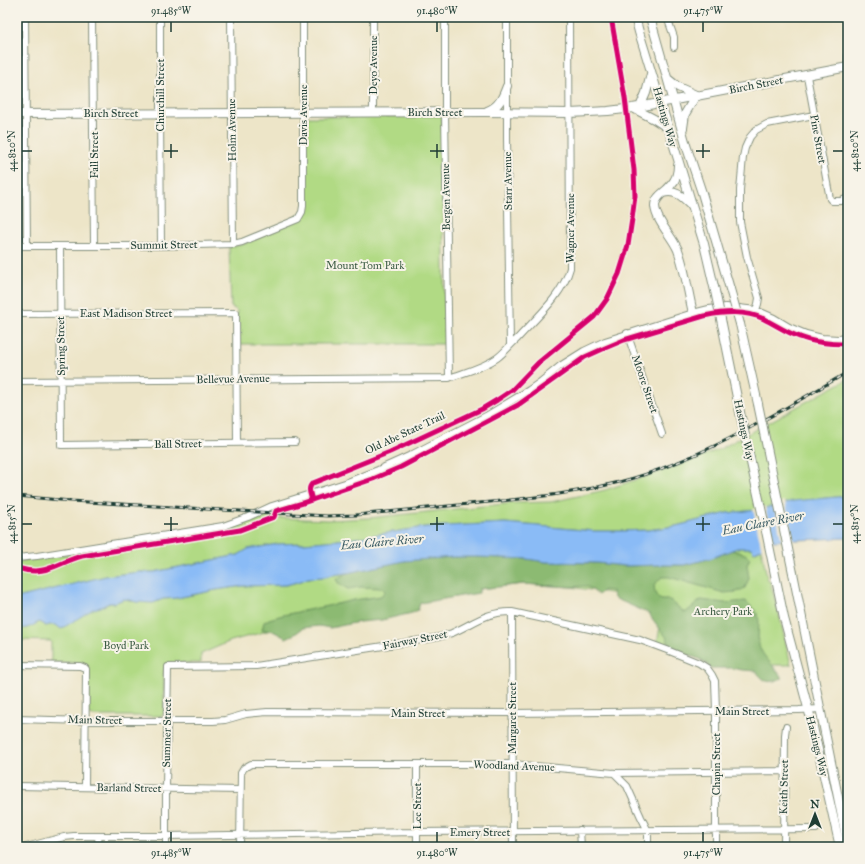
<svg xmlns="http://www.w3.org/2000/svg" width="865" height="864" font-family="'IM FELL Great Primer',serif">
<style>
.green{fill:#b1da84;stroke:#688c5c}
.forest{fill:#8cba72;stroke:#567c53}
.water{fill:#8abbf6;stroke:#547c95}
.pier{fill:#ede5c8}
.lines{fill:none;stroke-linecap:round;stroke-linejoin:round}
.minor-casing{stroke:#86917e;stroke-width:8}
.major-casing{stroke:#86917e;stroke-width:10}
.minor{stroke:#fff;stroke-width:6}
.major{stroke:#fff;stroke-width:8}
.rail-casing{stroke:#1f3d34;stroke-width:3}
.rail{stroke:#f7f3e8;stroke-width:1.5;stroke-dasharray:4.5;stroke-linecap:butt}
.major-bridge-casing{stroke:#86917e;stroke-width:10;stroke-linecap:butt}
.major-bridge{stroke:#fff;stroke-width:8}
.cycleway-casing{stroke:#f7f3e8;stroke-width:8}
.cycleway{stroke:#d6006c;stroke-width:5}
.ticks{fill:none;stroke:#1f3d34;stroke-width:1.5}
.labels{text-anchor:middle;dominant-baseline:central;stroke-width:4;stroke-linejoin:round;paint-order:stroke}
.street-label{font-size:11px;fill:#1f3d34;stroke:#f7f3e8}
.park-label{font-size:11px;fill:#3c5c44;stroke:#f7f3e8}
.water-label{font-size:12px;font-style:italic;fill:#3a5c64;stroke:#f7f3e8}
.neatline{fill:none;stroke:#1f3d34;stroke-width:1.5}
.ticks-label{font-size:10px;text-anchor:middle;fill:#1f3d34}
</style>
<rect width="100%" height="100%" fill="#f7f3e8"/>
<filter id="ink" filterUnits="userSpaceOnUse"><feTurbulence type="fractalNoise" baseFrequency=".025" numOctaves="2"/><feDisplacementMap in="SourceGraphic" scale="8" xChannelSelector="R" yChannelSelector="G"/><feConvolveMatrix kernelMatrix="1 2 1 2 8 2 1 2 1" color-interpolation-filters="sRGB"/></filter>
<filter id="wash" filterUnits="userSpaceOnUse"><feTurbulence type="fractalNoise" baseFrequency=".012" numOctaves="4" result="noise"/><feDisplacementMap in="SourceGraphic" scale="16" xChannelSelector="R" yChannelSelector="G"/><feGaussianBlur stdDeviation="0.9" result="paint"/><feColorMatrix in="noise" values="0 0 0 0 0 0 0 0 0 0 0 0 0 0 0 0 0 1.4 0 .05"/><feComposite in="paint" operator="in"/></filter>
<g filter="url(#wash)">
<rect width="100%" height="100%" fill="#ede5c8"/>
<path class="green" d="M442,116L445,344H237V311L235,309L231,307L229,247L244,244L305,212L306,208L305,146L307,117Z
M848,379V496L825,498L757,510L727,513L676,526L648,530L620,531H594L505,523L425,527L349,539L304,543L278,544L248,549L238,555L154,572H140L106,576L17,598V561L35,559L200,534L226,529L239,525L259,517L328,520L369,518L513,503L551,502L605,490L674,467L720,449Z
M737,548H751L757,552L761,548L768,581H770L779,614L791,665H708L697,658L657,643L663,610L656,600L571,587L523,584L479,589L271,630L231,641L201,654V663H166L164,672V712L162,716H93L90,715L89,712V671L86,665L82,663H51V641L17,640V629C27,629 30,627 39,622L46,626C53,624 56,624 61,629L93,608L101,607L110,603H114L124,599L130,600L136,602L153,603L163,599L177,598L216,590L243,586L286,585L301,581L308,578L323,577L332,575L347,573L546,562L597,563Z"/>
<path class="forest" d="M732,550L745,554L750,558L747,565L749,578L745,588L737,592L724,593L669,577H662L654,585L655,593L658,598L662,600H670L685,613L701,600L725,603L746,601C750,606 756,610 758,616C761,625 755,639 761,650C765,659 776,668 782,678C769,684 765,683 756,671L742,670L731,668H710L706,663L702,660L670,648L667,638L657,625L648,613L614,598L612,591L604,590L598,595L590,588L585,586L571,587L523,584L479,589V593L420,603L418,610L412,613L382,620L359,622L330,628L319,626L303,628L295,634L286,638L271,630H262L264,622L269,619L283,615L337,604L354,600L381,596L385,591L382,588L360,587L348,589L339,584L336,579L347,573L404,561L453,557H479L527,559L546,562L597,563L625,566L658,565H684L697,562Z"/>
<path class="water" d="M848,496V538L771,541C764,543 761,551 754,552L751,548H737L712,558L684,565H658L625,566L597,563L546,562L527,559L479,557H453L404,561L347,573L332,575L323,577L308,578L301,581L286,585L243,586L216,590L177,598L163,599L153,603L136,602L130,600L124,599L114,603H109L101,607L93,609L61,629C56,624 53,624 46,626L39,622C30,627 27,629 17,629V598L106,576L140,572H154L238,555L248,549L278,544L304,543L349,539L425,527L505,523L594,531H620L648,530L676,526L727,513L757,510L793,501Z"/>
<path class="pier" d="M785,501L794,543H782L774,504Z
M765,506L773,543L768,544L762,550L753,509Z"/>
</g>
<g filter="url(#ink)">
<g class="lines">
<defs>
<path id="minor" d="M25,17L27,246
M92,17L94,245
M160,17V113L161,246
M231,17L233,244
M445,17V112L449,378
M507,17V138L510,345
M667,17L674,37V47
M848,68V17
M807,76L830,199L832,201H841L848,198
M373,112V17
M17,246H161L233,244L242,242L298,219L302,212L303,206V17
M60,246L61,445L295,442
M756,310L758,304L759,298L747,257L740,222V190L743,157L745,148L750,137L756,130L767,124L814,115
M17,314L236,313L237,443
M627,333L662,434
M17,381L449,378C465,372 483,368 497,358C504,353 510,345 517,339C535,319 563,295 570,268L569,17
M17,558L37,556L223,526L248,517L272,506L345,483L378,470L409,456L486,416L529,390L539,383L560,366L584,351L605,341L693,313L709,309L726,307L739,308L756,310L774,318L789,327L806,334L822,338L838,339L848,338
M512,612L513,847
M17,665L80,666L85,668L86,669L85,787
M17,719L86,721H213L225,720L246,714L267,712L512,713L799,710L821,709
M417,765V847
M614,773L627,786L641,817L648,831V847
M17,786L240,790
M580,830L581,847
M98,836L99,847
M26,847L64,837L74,836H166L417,832L816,829
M166,847V788L168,667L256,666L434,638C440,637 446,635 452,633C473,624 487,611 512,612L640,640L667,650L699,663L707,668L712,675L715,681L716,711V847
M240,847L241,773L244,768L251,764H512L614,773L784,771
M784,847L785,735L786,727"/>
<path id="major" d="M635,17L639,32L704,244L715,291
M650,17L686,145L702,193L730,289
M668,79L678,87L698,96
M640,107L646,93L651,74
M633,108L654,119L668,128
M487,111C499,107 503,97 507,86
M17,114L484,112L570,113L608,111L633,108L848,67
M683,128L685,114L695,97
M678,165C678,173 676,180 671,185C666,192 655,196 655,206C656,221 672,236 678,250C685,269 688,292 693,313
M663,193C675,189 683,197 690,204
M722,324L741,417
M740,324L758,404
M766,531L784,618L812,723L840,847
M793,573L848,847"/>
</defs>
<use href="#minor" class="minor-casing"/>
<use href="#major" class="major-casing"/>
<use href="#minor" class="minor"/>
<use href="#major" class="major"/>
<defs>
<path id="rail" d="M17,496L71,501L327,516L356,515C397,511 438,507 479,503C532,498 583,493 634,478C711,454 779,412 848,372"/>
</defs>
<use href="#rail" class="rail-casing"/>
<use href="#rail" class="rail"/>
<defs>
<path id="major-bridge" d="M730,289L740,324
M715,291L722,324
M758,404L793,573
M741,417L766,531"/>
</defs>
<use href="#major-bridge" class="major-bridge-casing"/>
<use href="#major-bridge" class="major-bridge"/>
<defs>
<path id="cycleway" d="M312,500C310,493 307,488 313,483L390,452L482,409L497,400L512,390L538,363L594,317L607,299L619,274L628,245L632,219L635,196L634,170L625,98L611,17
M17,568C46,577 56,563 82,556L240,530L274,517L276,511L303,503L373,479L401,467L518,405L585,357L605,348L624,340L704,316C724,312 745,310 764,319C776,325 787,333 800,337C815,343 831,344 848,344"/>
</defs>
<use href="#cycleway" class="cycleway-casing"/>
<use href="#cycleway" class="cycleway"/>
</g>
</g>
<path class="ticks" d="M171,22V32M437,22V32M703,22V32M171,144V158M437,144V158M703,144V158M22,151H32M164,151H178M430,151H444M696,151H710M833,151H843M171,517V531M437,517V531M703,517V531M22,524H32M164,524H178M430,524H444M696,524H710M833,524H843M171,832V842M437,832V842M703,832V842"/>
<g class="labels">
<g class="street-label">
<text transform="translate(373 65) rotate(-90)">Deyo Avenue</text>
<text transform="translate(756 85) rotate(-11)">Birch Street</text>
<text transform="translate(160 95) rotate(-90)">Churchill Street</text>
<text x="435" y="112">Birch Street</text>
<text x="111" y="113">Birch Street</text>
<text transform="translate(303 115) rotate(-90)">Davis Avenue</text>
<text transform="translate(665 117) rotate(74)">Hastings Way</text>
<text transform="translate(232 130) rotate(-91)">Holm Avenue</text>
<text transform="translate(818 139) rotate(80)">Pine Street</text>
<text transform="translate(94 155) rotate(-90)">Fall Street</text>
<text transform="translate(508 181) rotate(-91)">Starr Avenue</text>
<text transform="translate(446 197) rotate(-91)">Bergen Avenue</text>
<text transform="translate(570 228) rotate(-90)">Wagner Avenue</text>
<text transform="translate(164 245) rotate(-1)">Summit Street</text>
<text x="126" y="313">East Madison Street</text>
<text transform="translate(61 346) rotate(-91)">Spring Street</text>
<text transform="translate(233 379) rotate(-1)">Bellevue Avenue</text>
<text transform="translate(645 384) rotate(71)">Moore Street</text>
<text transform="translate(744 430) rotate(78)">Hastings Way</text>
<text transform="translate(405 433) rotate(-25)">Old Abe State Trail</text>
<text transform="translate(178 444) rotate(-1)">Ball Street</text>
<text transform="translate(415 640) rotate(-11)">Fairway Street</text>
<text x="742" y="711">Main Street</text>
<text x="418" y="713">Main Street</text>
<text transform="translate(512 718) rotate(-90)">Margaret Street</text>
<text transform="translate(95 720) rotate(1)">Main Street</text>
<text transform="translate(167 733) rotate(-89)">Summer Street</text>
<text transform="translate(817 746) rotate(76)">Hastings Way</text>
<text transform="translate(716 764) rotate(-90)">Chapin Street</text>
<text transform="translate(514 766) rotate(2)">Woodland Avenue</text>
<text transform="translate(784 787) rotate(-89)">Keith Street</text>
<text transform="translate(129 788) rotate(1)">Barland Street</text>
<text transform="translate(417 806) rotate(-90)">Lee Street</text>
<text x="480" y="832">Emery Street</text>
</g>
<g class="park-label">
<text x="365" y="265">Mount Tom Park</text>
<text x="723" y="611">Archery Park</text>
<text x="126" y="645">Boyd Park</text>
</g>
<g class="water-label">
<text transform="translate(763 523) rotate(-11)">Eau Claire River</text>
<text transform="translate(382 542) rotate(-5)">Eau Claire River</text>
</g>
</g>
<rect width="865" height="864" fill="none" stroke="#f7f3e8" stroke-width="44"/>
<g transform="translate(815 814)" stroke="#f7f3e8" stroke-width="3" paint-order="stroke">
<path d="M0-3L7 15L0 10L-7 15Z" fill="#1f3d34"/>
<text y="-6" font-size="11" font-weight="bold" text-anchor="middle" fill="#1f3d34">N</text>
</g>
<rect x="22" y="22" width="821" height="820" class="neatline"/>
<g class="ticks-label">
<text x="171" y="14">91.485°W</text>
<text x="437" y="14">91.480°W</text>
<text x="703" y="14">91.475°W</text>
<text transform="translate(11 151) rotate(-90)" y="4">44.820°N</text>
<text transform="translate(854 151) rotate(-90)" y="4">44.820°N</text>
<text transform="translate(11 524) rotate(-90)" y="4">44.815°N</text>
<text transform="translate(854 524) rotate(-90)" y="4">44.815°N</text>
<text x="171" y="856">91.485°W</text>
<text x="437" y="856">91.480°W</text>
<text x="703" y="856">91.475°W</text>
</g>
</svg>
